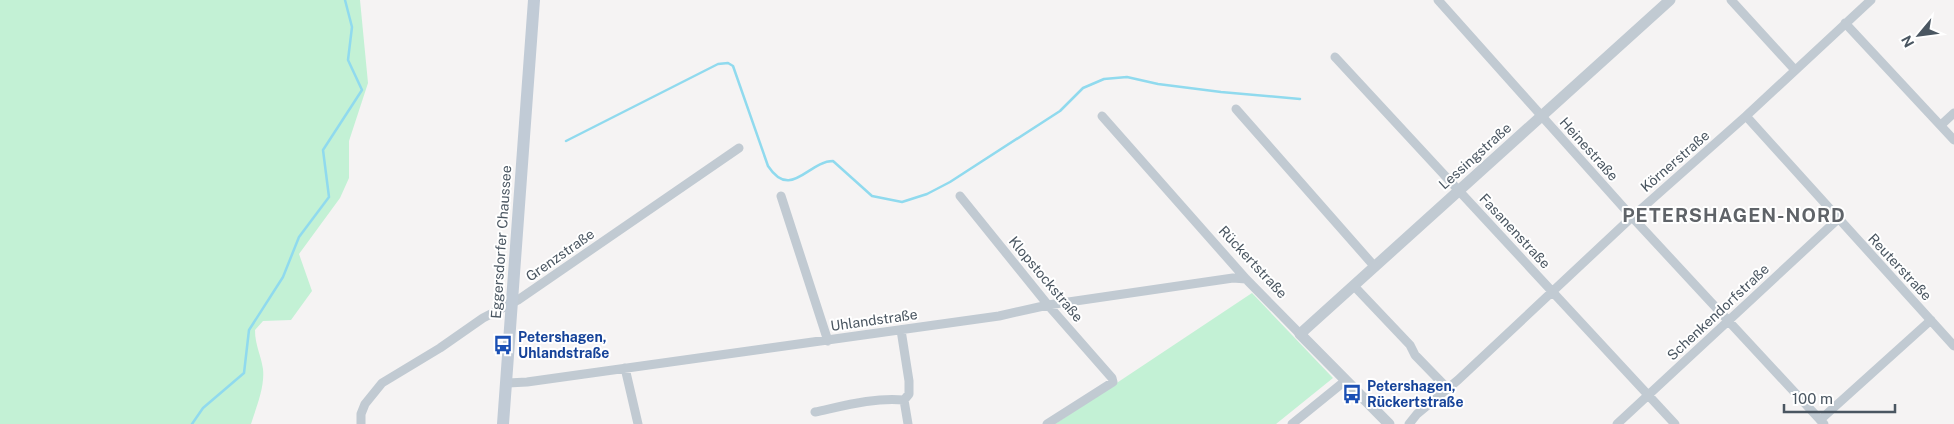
<svg xmlns="http://www.w3.org/2000/svg" width="1954" height="424" font-family="'Public Sans',sans-serif">
<style>
.green{fill:#c3f1d5}
.lines{fill:none;stroke-linecap:round;stroke-linejoin:round}
.stream{stroke:#90daee;stroke-width:2.5}
.minor{stroke:#c1cad2;stroke-width:9}
.tertiary{stroke:#c1cad2;stroke-width:11}
.secondary{stroke:#c1cbd6;stroke-width:12}
.labels{text-anchor:middle;dominant-baseline:central;stroke-width:4;stroke-linejoin:round;paint-order:stroke}
.street-label{font-size:14px;fill:#4a5661;stroke:#fff}
.transit-label{font-size:14px;font-weight:bold;fill:#164399;stroke:#fff;text-anchor:start}
.district-label{font-size:19px;font-weight:bold;letter-spacing:1px;fill:#5f6368;stroke:#fff}
</style>
<rect width="100%" height="100%" fill="#f5f3f3"/>
<path class="green" d="M0,0H360L368,83L349,141V178L340,198L299,254L312,291L291,320L263,321L255,330C255,345 261,355 263,369C265,387 256,408 251,424H0Z
M1252,293L1333,378L1276,424H1055Z"/>
<g class="lines">
<path class="stream" d="M566,141L718,64L728,63L733,66L768,166C791,201 808,161 833,161L872,196L902,202L927,194L950,182L1060,111L1083,88L1104,79L1127,77L1158,84L1221,92L1300,99
M192,424L203,408L244,373L249,330L283,277L299,237L329,197L323,150L362,90L348,60L352,27L345,0"/>
<path class="minor" d="M1438,0L1632,217L1824,424
M1731,0L1795,70
M1845,23L1954,140
M1335,57L1675,424
M1236,109L1375,267
M1102,116L1246,279L1300,334
M1746,116L1954,346
M1941,125L1954,113
M781,196L828,341
M960,196L1048,305L1112,378L1113,382L1047,424
M1354,286L1410,345L1415,355L1447,388
M901,330L909,381V394L904,400L908,424
M625,368L638,424
M506,383L527,382L999,316L1048,305L1233,278L1246,279
M815,412C843,406 875,397 904,400
M1820,420L1931,320
M361,424V414L365,404L382,383L440,348L483,318L518,300L739,148
M1292,424L1345,381
M1409,424L1417,414L1458,380L1632,217L1746,116L1871,0
M1617,424L1838,219"/>
<path class="tertiary" d="M1389,424L1300,334L1670,0"/>
<path class="secondary" d="M503,424L534,0"/>
</g>
<defs>
<symbol id="bus-bare" viewBox="-9 -9 18 18"><path d="M-5-6H5V4H4V6H2V4H-2V6H-4V4H-5ZM-3.5-4V0h7V-4ZM-3.5 1.2v1.5H-2V1.2ZM2 1.2v1.5H3.5V1.2Z" fill="#1a4fb4" stroke="#fff" stroke-width="2.5" paint-order="stroke"/></symbol>
</defs>
<g fill-rule="evenodd">
<use href="#bus-bare" x="489" y="331" width="28" height="28"/>
<use href="#bus-bare" x="1338" y="380" width="28" height="28"/>
</g>
<g class="labels">
<g class="street-label">
<text transform="translate(1589 149) rotate(48)">Heinestraße</text>
<text transform="translate(1475 156) rotate(-42)">Lessingstraße</text>
<text transform="translate(1675 161) rotate(-41)">Körnerstraße</text>
<text transform="translate(1515 231) rotate(47)">Fasanenstraße</text>
<text transform="translate(501 242) rotate(-86)">Eggersdorfer Chaussee</text>
<text transform="translate(560 255) rotate(-35)">Grenzstraße</text>
<text transform="translate(1253 262) rotate(47)">Rückertstraße</text>
<text transform="translate(1900 267) rotate(47)">Reuterstraße</text>
<text transform="translate(1046 279) rotate(50)">Klopstockstraße</text>
<text transform="translate(1718 312) rotate(-43)">Schenkendorfstraße</text>
<text transform="translate(874 320) rotate(-8)">Uhlandstraße</text>
</g>
<g class="transit-label">
<text x="518" y="337">Petershagen,<tspan x="518" dy="16">Uhlandstraße</tspan></text>
<text x="1367" y="386">Petershagen,<tspan x="1367" dy="16">Rückertstraße</tspan></text>
</g>
<g class="district-label">
<text x="1734" y="215">PETERSHAGEN-NORD</text>
</g>
</g>
<g transform="translate(1919 35) rotate(241)" stroke="#ffffff" stroke-width="4" paint-order="stroke">
<path d="M0-4L9 19L0 12L-9 19Z" fill="#4a5661"/>
<text y="-8" font-size="14" font-weight="bold" text-anchor="middle" fill="#4a5661">N</text>
</g>
<path d="M1784 404v8h111v-8" fill="none" stroke="#4a5661" stroke-width="2.5"/>
<text x="1792" y="404" font-size="15" fill="#4a5661" stroke="#ffffff" stroke-width="4" paint-order="stroke">100 m</text>
</svg>
